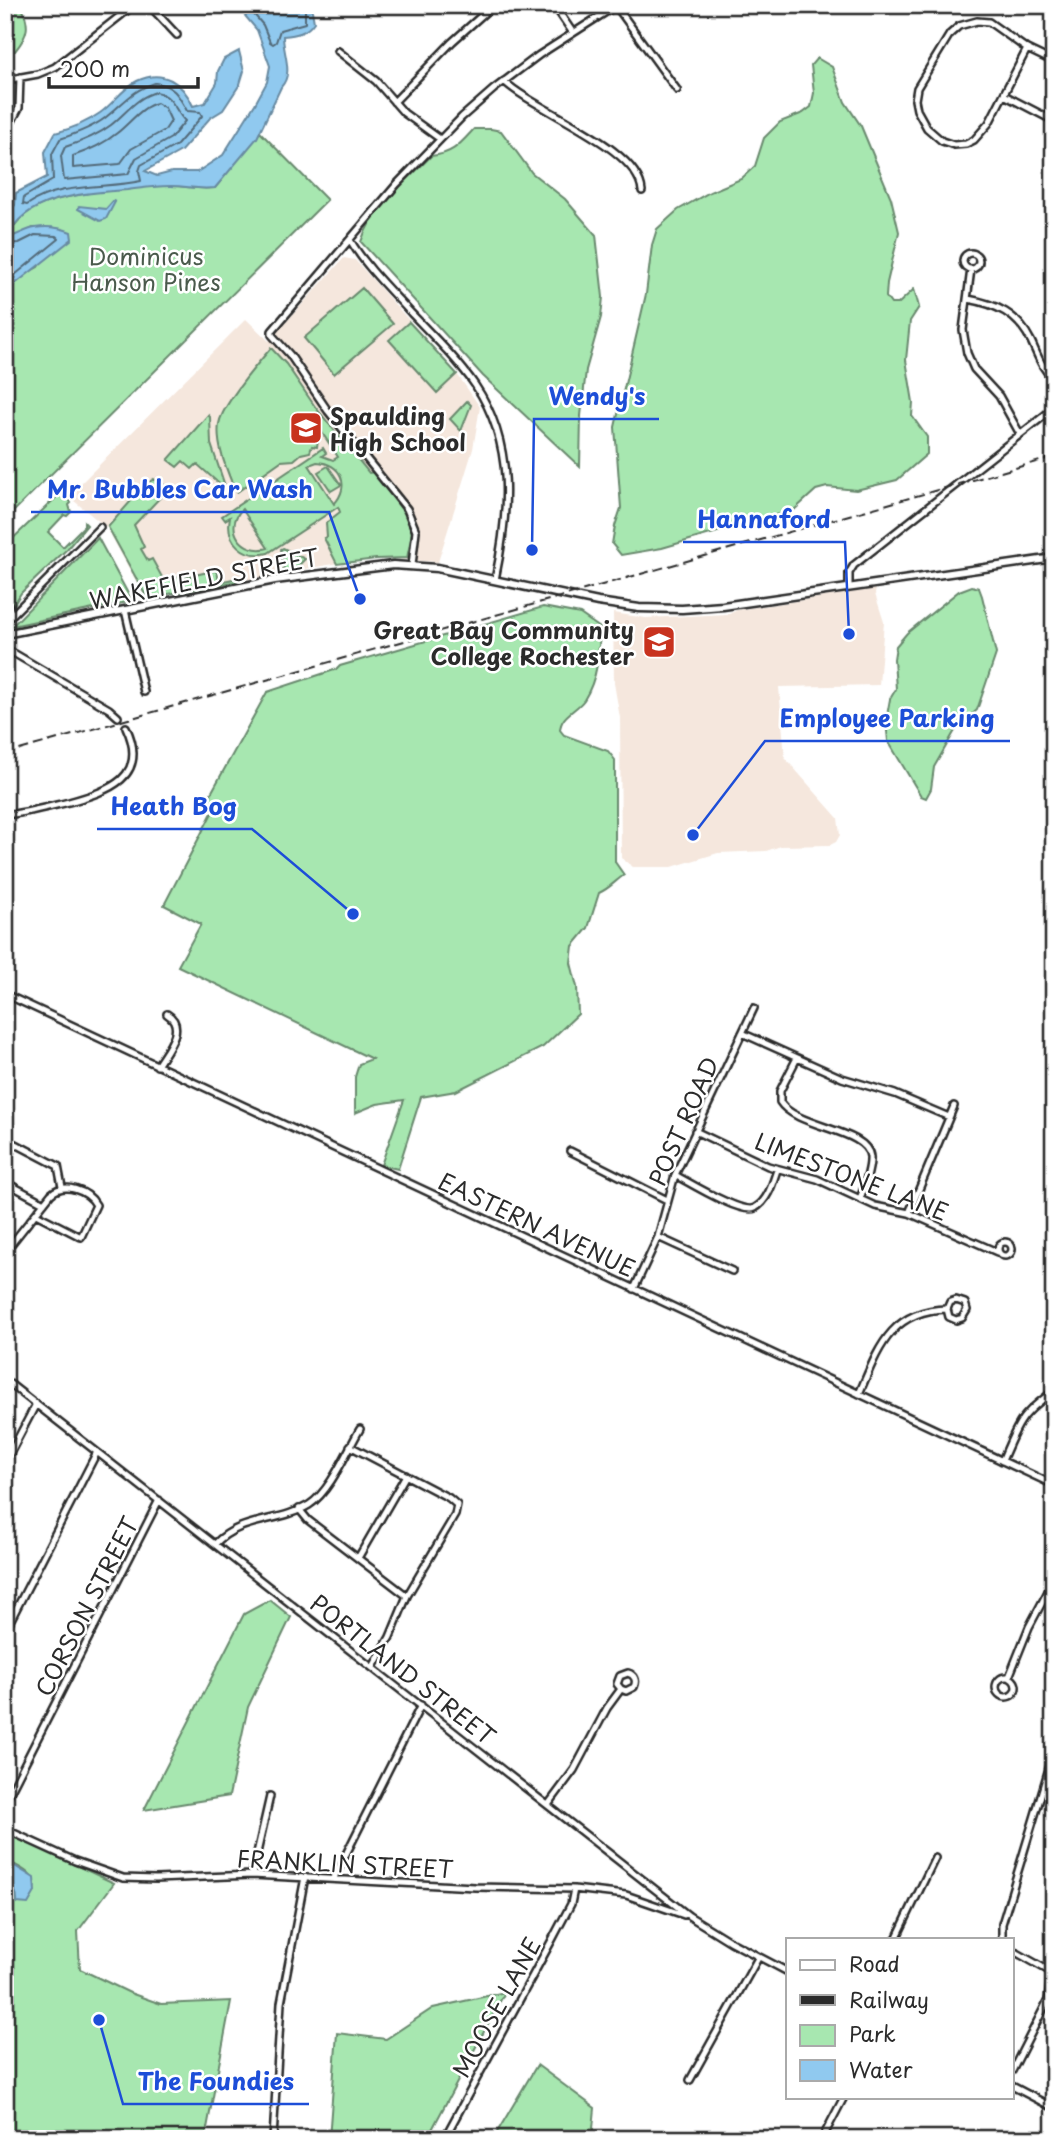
<svg xmlns="http://www.w3.org/2000/svg" width="1059" height="2144" font-family="'Playpen Sans',sans-serif">
<style>
.built{fill:#f5e7dd}
.green{fill:#a7e7b0;stroke:#69896e;stroke-width:2;fill-rule:evenodd}
.water{fill:#90c9ef;stroke:#688aa1;stroke-width:2}
.lines{fill:none;stroke-linecap:round;stroke-linejoin:round}
.shore{stroke:#536a79;stroke-width:2}
.minor-casing{stroke:#2b2b2b;stroke-width:10}
.major-casing{stroke:#2b2b2b;stroke-width:11}
.minor{stroke:#fff;stroke-width:5}
.major{stroke:#fff;stroke-width:6}
.rail{stroke:#2b2b2b;stroke-width:2;stroke-dasharray:10 5;stroke-linecap:butt}
.labels{text-anchor:middle;dominant-baseline:central;stroke-width:5;stroke-linejoin:round;paint-order:stroke}
.park-label{font-size:23px;fill:#4a5a4c;stroke:#fff}
.poi-label{font-size:23px;font-weight:bold;fill:#2b2b2b;stroke:#fff;text-anchor:start}
.street-label{font-size:23px;fill:#2b2b2b;stroke:#fff}
.leader{fill:none;stroke:#1d4ed8;stroke-width:2.5}
.callout-dot{fill:#1d4ed8;stroke:#fff;stroke-width:2.5}
.callout-label{font-size:24px;text-anchor:middle;font-weight:bold;fill:#1d4ed8;stroke:#fff;stroke-width:5;stroke-linejoin:round;paint-order:stroke}
</style>
<rect width="100%" height="100%" fill="#fff"/>
<filter id="ink" filterUnits="userSpaceOnUse"><feTurbulence type="fractalNoise" baseFrequency=".0143" numOctaves="2"/><feDisplacementMap in="SourceGraphic" scale="14" xChannelSelector="R" yChannelSelector="G"/><feConvolveMatrix kernelMatrix="1 2 1 2 8 2 1 2 1" color-interpolation-filters="sRGB"/></filter>
<g filter="url(#ink)">
<path class="built" d="M344,258L355,260L457,374L480,407L473,449L438,562L381,558L344,562L145,598L107,528L73,500L71,493L246,319L269,341Z
M876,589L875,594L884,622L879,685L779,687L785,758L838,818L840,835L836,842L830,845L781,846L766,851L718,853L672,867H633L621,858L620,718L614,683L613,613L646,618L729,614L737,610Z"/>
<path class="green" d="M5,5H21C30,25 29,34 15,51L5,50Z
M817,58L832,67L845,102L861,126L891,198L899,232L887,283L886,297L891,304H898L914,289L919,307L910,321L906,360L913,402L912,416L927,437V454L897,480L856,490L827,487L816,490L794,510L662,548L621,555L612,544L615,526L621,508L615,427L646,294L652,245L657,229L678,210L710,192L741,179L755,166L764,138L780,122L803,113L811,107L814,93L811,65Z
M474,129H491L501,131L532,173L565,199L596,235L603,297L601,317L586,370L581,416L580,467L483,376L361,242C372,208 407,181 431,156C453,154 460,144 474,129Z
M260,132L327,200L5,520V292L23,275L38,267L62,229L33,228L18,236L6,239C14,224 25,211 41,205C72,193 137,185 171,186C188,186 196,190 215,188Z
M362,288L393,324L334,374L304,338Z
M409,322L457,374L437,393L389,340Z
M271,348L286,364L316,408L369,473L374,472L404,513L412,533L407,558L376,559L337,564L324,538L327,537L326,523L340,512L338,507L268,553C244,559 225,542 230,517L225,520L222,516L323,448L326,453L322,456L333,460L338,457L319,428L314,431L313,438L318,439L317,447L312,446L310,452L301,454L294,460L281,461L237,492L234,488C226,468 216,445 219,424C222,405 258,363 271,348ZM317,462C341,463 351,486 334,504L309,465ZM242,509L268,548C243,555 223,529 242,509Z
M467,401L471,405L461,431L450,419Z
M208,415L210,417L211,444L225,486L224,488L197,464L192,469L183,461L177,467L168,460Z
M328,466L341,485L331,491L318,472Z
M154,479L169,488L134,525L144,547L141,549L148,561L152,559L163,579L180,576L181,578L217,570L219,582L238,578L239,581L147,598L108,527L146,484Z
M65,489L71,503L69,505L71,512L67,516L64,515L48,532L63,547L84,526V522L87,525L67,549L21,593L13,606L5,586V546Z
M98,538L132,601L12,626Z
M283,548L305,559L296,568L284,571L281,549Z
M972,586L979,588L982,596L996,654L977,710L956,729L934,767L931,789L926,798L921,796L888,741L886,721L890,699L896,689L894,659L896,646L907,633L959,591Z
M543,607L580,614L600,628C599,654 598,678 584,700C576,711 561,715 560,730L564,735L608,751L615,760V862L624,875C614,882 610,888 599,893L588,928L573,946L571,963L577,987L578,1014L543,1047L456,1091L421,1097L398,1169L381,1165L404,1100L377,1104L355,1113V1077L359,1064L372,1059L178,966L201,924L164,905L214,809L204,806L267,692L337,669L340,666Z
M270,1600L291,1617L248,1707L229,1796L144,1810L244,1614Z
M5,1832L114,1883L78,1931L80,1969L130,1993L161,2004L231,2001L205,2139H5V1879L13,1886L33,1894C40,1875 20,1867 5,1860Z
M505,1992L427,2139H329L337,2033L386,2039L433,2008Z
M537,2065L595,2108L592,2139H493Z"/>
<path class="water" d="M236,5H268L271,8L278,9L279,5H311L314,22C307,33 296,35 283,36C283,54 294,73 281,87L257,138L215,188C196,190 188,186 171,186C157,186 142,188 127,190C87,193 25,195 7,238C17,236 26,229 35,228C47,226 61,228 71,232L72,239L5,292V217L15,205L16,193L47,177L45,152L55,133C71,129 86,123 100,113C113,104 123,88 137,81C163,68 183,83 193,106L205,103L217,83L218,71L224,59L239,51L244,71L240,84L223,110L210,118L181,151L145,171L157,176L172,172H197L223,155L255,104L267,82L270,66L257,30Z
M113,201L115,202L106,219L100,221L78,209L79,206L106,209Z
M5,1860L34,1878L35,1892L28,1904L17,1903C18,1891 12,1886 5,1879Z"/>
<g class="lines">
<path class="shore" d="M246,5L263,25L270,42L273,44L276,42L280,30L305,23V5
M155,83C174,85 179,96 187,111L200,112L202,116L177,145L141,165L139,171L141,181C104,189 60,182 27,205L23,204L24,197L53,180L52,154L60,139C75,134 92,128 105,118C123,104 132,90 155,83Z
M156,92C174,96 174,110 185,121L171,138L136,158L128,174L64,180L61,156L65,147C81,142 98,135 111,125C126,113 137,97 156,92Z
M157,103L165,108L171,121L165,130L131,149L120,164L73,168V156C88,151 105,143 117,133C130,123 142,106 157,103Z
M5,244L19,243L35,235L56,236L59,239L5,283"/>
<defs>
<path id="minor" d="M149,5L177,35
M554,5L573,33
M616,6L677,90
M1027,49L989,123L974,140L966,144L954,145L942,141L927,128L917,110L915,100L917,88L950,34L959,26L977,21L989,22L1027,49L1054,62
M338,51L376,81L404,113L440,139
M5,80L38,74L55,67L134,5
M504,81C535,111 639,147 642,191
M1004,95L1054,121
M394,102L452,42L490,8
M5,134L19,108L20,77
M350,240C366,267 390,290 411,313C433,336 457,359 475,385C515,444 509,513 495,580
M963 261a8 8 0 1 1 16 0a8 8 0 1 1-16 0Z
M971,269L963,330L967,353L974,369L999,396L1020,434
M968,299C996,304 1018,314 1031,341C1038,356 1042,369 1054,380
M412,565L416,531L407,509L328,411L290,355L272,335V331L397,184L462,117L494,89L539,55L617,5
M849,586V573L854,565L1054,408
M5,595L12,615
M125,610L144,692
M5,622L100,527
M5,648L109,709L118,717
M5,815C27,813 48,807 69,802C108,791 150,778 126,727
M5,994L1054,1485
M742,1033L842,1078L895,1094L949,1117
M797,1058L780,1091V1102C796,1128 868,1129 870,1157C871,1169 864,1187 860,1199
M157,1066C165,1052 188,1027 167,1014
M695,1131L768,1166L817,1179L875,1206L909,1213L997,1252
M16,1144L58,1166L62,1187
M570,1151L667,1200
M675,1175C690,1183 742,1215 755,1208C768,1201 773,1182 777,1170
M5,1182L44,1203
M909,1213L954,1106
M658,1237L732,1271
M998 1249a7 7 0 1 1 14 0a7 7 0 1 1-14 0Z
M5,1252L51,1194C64,1182 88,1190 96,1205L81,1237L36,1214
M634,1289L658,1237L675,1175L754,1008
M5,1380L689,1916L731,1942L788,1972
M859,1394C878,1350 890,1310 947,1309L949,1317L956,1320L962,1318L967,1310L965,1303L956,1300L950,1302L947,1309
M350,1446L449,1498L457,1505L455,1515L407,1596L390,1637L373,1667
M1002,1461C1018,1423 1020,1415 1054,1391
M5,1463L36,1404
M299,1509L308,1520L407,1596
M215,1544C240,1517 279,1523 309,1505C330,1492 347,1451 360,1429
M358,1558L406,1475
M5,1631L97,1452
M1009,1677L1029,1627L1054,1580
M996 1687a10 10 0 1 1 20 0a10 10 0 1 1-20 0Z
M5,1802L159,1500
M548,1805L574,1770L607,1708L621,1689L626,1691L634,1687C637,1681 635,1675 628,1673L620,1676L617,1684L621,1689
M5,1829L75,1861L123,1878L156,1879L252,1875L475,1887L574,1889L626,1895L684,1915
M252,1875L270,1796
M334,1878L421,1705
M896,1939L935,1858
M1002,1939V1924L1054,1752
M1012,1950L1051,1972
M1012,2071L1048,2000L1054,1954
M690,2080L758,1958
M1012,2086L1054,2108
M273,2139L281,2003L305,1877
M444,2139L552,1940L571,1904L574,1889
M822,2139L844,2097"/>
<path id="major" d="M5,634L275,580L393,565L437,568L598,602L639,608L682,609L723,606L1054,558"/>
</defs>
<use href="#minor" class="minor-casing"/>
<use href="#major" class="major-casing"/>
<use href="#minor" class="minor"/>
<use href="#major" class="major"/>
<path class="rail" d="M5,754L1054,457"/>
</g>
</g>
<defs>
<symbol id="school-square" viewBox="-11 -11 22 22"><rect x="-9" y="-9" width="18" height="18" rx="4" fill="#c8321e" stroke="#fff"/><path d="M0-5L7-2L0 1L-7-2ZM-4 1L0 2.5L4 1V4Q0 6-4 4Z" fill="#fff"/></symbol>
<symbol id="university-square" viewBox="-11 -11 22 22"><rect x="-9" y="-9" width="18" height="18" rx="4" fill="#c8321e" stroke="#fff"/><path d="M0-5L7-2L0 1L-7-2ZM-4 1L0 2.5L4 1V4Q0 6-4 4Z" fill="#fff"/></symbol>
</defs>
<g fill-rule="evenodd">
<use href="#school-square" x="287" y="409" width="38" height="38"/>
<use href="#university-square" x="640" y="623" width="38" height="38"/>
</g>
<g class="labels">
<g class="park-label">
<text x="146" y="255">Dominicus<tspan x="146" dy="26">Hanson Pines</tspan></text>
</g>
<g class="poi-label">
<text x="330" y="415">Spaulding<tspan x="330" dy="26">High School</tspan></text>
<text x="634" y="629" text-anchor="end">Great Bay Community<tspan x="634" dy="26">College Rochester</tspan></text>
</g>
<g class="street-label">
<text transform="translate(204 578) rotate(-11)">WAKEFIELD STREET</text>
<text transform="translate(683 1121) rotate(-66)">POST ROAD</text>
<text transform="translate(852 1176) rotate(21)">LIMESTONE LANE</text>
<text transform="translate(537 1224) rotate(25)">EASTERN AVENUE</text>
<text transform="translate(86 1606) rotate(-63)">CORSON STREET</text>
<text transform="translate(403 1669) rotate(38)">PORTLAND STREET</text>
<text transform="translate(345 1863) rotate(3)">FRANKLIN STREET</text>
<text transform="translate(496 2007) rotate(-61)">MOOSE LANE</text>
</g>
</g>
<path class="leader" d="M532 550L534 419H659M360 599L329 512H31M849 634L845 542H683M693 835L765 741H1010M353 914L252 829H97M99 2020L123 2104H309"/>
<g class="callout-dot">
<circle cx="532" cy="550" r="7"/>
<circle cx="360" cy="599" r="7"/>
<circle cx="849" cy="634" r="7"/>
<circle cx="693" cy="835" r="7"/>
<circle cx="353" cy="914" r="7"/>
<circle cx="99" cy="2020" r="7"/>
</g>
<g class="callout-label">
<text x="597" y="405">Wendy's</text>
<text x="180" y="498">Mr. Bubbles Car Wash</text>
<text x="764" y="528">Hannaford</text>
<text x="887" y="727">Employee Parking</text>
<text x="174" y="815">Heath Bog</text>
<text x="216" y="2090">The Foundies</text>
</g>
<rect width="1059" height="2144" fill="none" stroke="#fff" stroke-width="28"/>
<rect x="14" y="14" width="1031" height="2116" fill="none" stroke="#2b2b2b" stroke-width="2.5" filter="url(#ink)"/>
<rect x="786" y="1938" width="228" height="161" fill="#ffffff" stroke="#aaaaaa" stroke-width="2"/>
<rect x="800" y="1960" width="35" height="10" fill="#ffffff" stroke="#aaaaaa" stroke-width="2"/>
<text x="849" y="1972" font-size="21" fill="#2b2b2b">Road</text>
<rect x="800" y="1995" width="35" height="10" fill="#2b2b2b" stroke="#aaaaaa" stroke-width="2"/>
<text x="849" y="2008" font-size="21" fill="#2b2b2b">Railway</text>
<rect x="800" y="2025" width="35" height="21" fill="#a7e7b0" stroke="#aaaaaa" stroke-width="2"/>
<text x="849" y="2042" font-size="21" fill="#2b2b2b">Park</text>
<rect x="800" y="2060" width="35" height="21" fill="#90c9ef" stroke="#aaaaaa" stroke-width="2"/>
<text x="849" y="2078" font-size="21" fill="#2b2b2b">Water</text>
<path d="M49 77v10h149v-10" fill="none" stroke="#2b2b2b" stroke-width="3.5"/>
<text x="60" y="77" font-size="21" fill="#2b2b2b" stroke="#ffffff" stroke-width="5" paint-order="stroke">200 m</text>
</svg>
